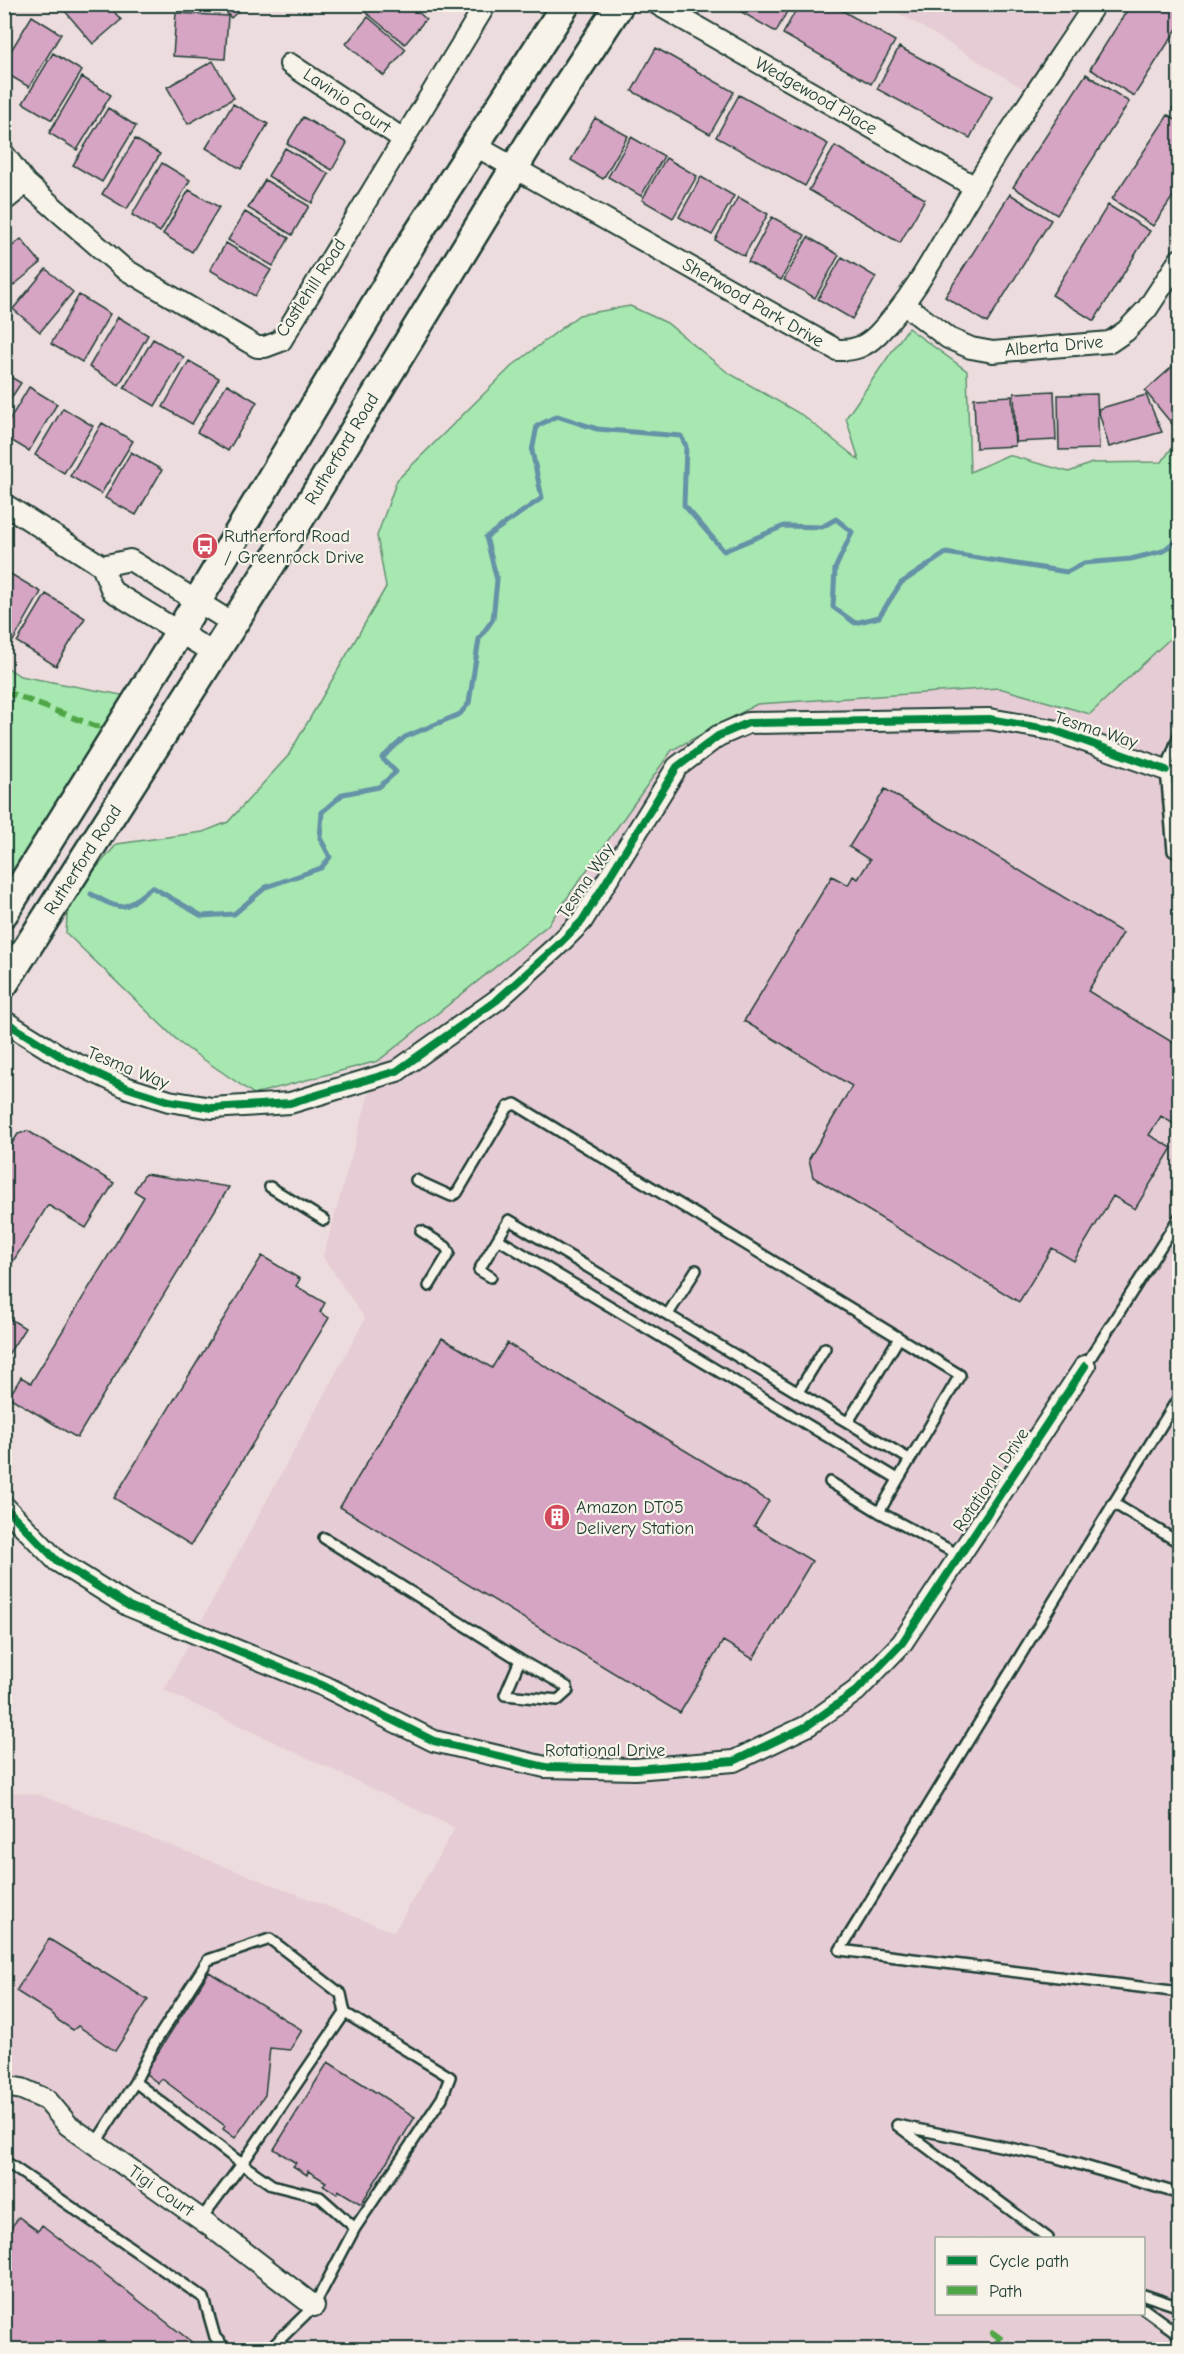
<svg xmlns="http://www.w3.org/2000/svg" width="1184" height="2354" font-family="'Comic Neue',sans-serif">
<style>
.built{fill:#e6ccd5;fill-rule:evenodd}
.green{fill:#a7e8b1;stroke:#639272;stroke-width:1.5}
.lines{fill:none;stroke-linecap:round;stroke-linejoin:round}
.stream{stroke:#6592a6;stroke-width:5}
.building{fill:#d6a5c3;stroke:#1f3d34;stroke-width:1.5}
.service-casing{stroke:#1f3d34;stroke-width:14}
.minor-casing{stroke:#1f3d34;stroke-width:24}
.secondary-casing{stroke:#1f3d34;stroke-width:32}
.service{stroke:#f7f3e8;stroke-width:9}
.minor{stroke:#f7f3e8;stroke-width:20}
.secondary{stroke:#f7f3e8;stroke-width:27}
.quiet{stroke:#4fa644;stroke-width:6;stroke-dasharray:12 6;stroke-linecap:butt}
.cycleway-casing{stroke:#f7f3e8;stroke-width:11}
.cycleway{stroke:#00873e;stroke-width:8}
.labels{text-anchor:middle;dominant-baseline:central;stroke-width:4.5;stroke-linejoin:round;paint-order:stroke}
.street-label{font-size:18px;fill:#1f3d34;stroke:#f7f3e8}
.poi-label{font-size:18px;fill:#1f3d34;stroke:#f7f3e8;text-anchor:start}
</style>
<rect width="100%" height="100%" fill="#eddcdd"/>
<filter id="ink" filterUnits="userSpaceOnUse"><feTurbulence type="fractalNoise" baseFrequency=".0167" numOctaves="2"/><feDisplacementMap in="SourceGraphic" scale="12" xChannelSelector="R" yChannelSelector="G"/><feConvolveMatrix kernelMatrix="1 2 1 2 8 2 1 2 1" color-interpolation-filters="sRGB"/></filter>
<g filter="url(#ink)">
<path class="built" d="M886,5L1079,4V5L1024,89Z
M1179,630V2349L5,2350V1791L40,1795L394,1932L455,1828L164,1690L365,1319L323,1257L378,1061L548,925L672,750L757,703L999,688L1090,714ZM936,2238H1144V2314H936Z"/>
<path class="green" d="M630,306L667,323L727,372L802,415L859,460L846,418L908,328L967,371L970,472L1008,455L1069,472L1092,463L1162,462L1179,437V630L1090,714L999,688L757,704L672,750L548,925L378,1061L254,1094L181,1044L66,933L68,901L117,844L203,832L228,822L288,756L386,587L377,536L397,480L512,366L579,315Z
M5,666L20,676L127,696L5,889Z"/>
<g class="lines">
<path class="stream" d="M91,894C125,913 123,910 152,887L202,916L234,914L266,887L321,868L330,857L320,838L322,812L343,794L379,787L396,772L382,758L405,737L460,714L469,703L479,639L493,619L497,580L486,537L542,498L532,451L537,426L557,416L597,429L681,436L686,446L684,505L724,551L784,526L822,527L836,519L852,532L835,569L833,607L855,623L879,617L901,583L946,553L1067,572L1084,563L1131,559L1163,551L1180,537"/>
</g>
<path class="building" d="M59,4H108L121,20L93,44Z
M219,4H246L231,18Z
M370,4H409L426,19L405,44L364,11Z
M417,4H432L426,12Z
M728,4H791L776,32Z
M799,4H831L895,41L871,84L783,34Z
M1131,4L1180,5V24L1134,96L1090,69Z
M176,13L228,16L225,59L173,56Z
M32,16L61,34L29,87L4,72V62Z
M368,17L406,49L384,76L346,44Z
M899,47L992,96L970,138L877,89Z
M656,48L734,92L710,134L632,91Z
M53,53L82,71L52,120L23,103Z
M213,61L234,98L188,124L167,87Z
M1086,74L1129,102L1057,215L1013,187Z
M82,77L111,95L77,150L49,133Z
M739,95L828,144L805,186L716,137Z
M1180,98V114L1172,109Z
M233,104L268,124L241,169L206,148Z
M108,108L136,126L102,182L73,165Z
M1168,115L1180,122V186L1153,226L1112,199Z
M303,117L347,143L332,170L287,144Z
M595,118L628,136L603,179L571,160Z
M631,137L664,156L641,196L608,177Z
M135,139L160,154L127,209L102,194Z
M835,146L925,199L900,243L809,190Z
M285,148L329,174L312,203L268,176Z
M666,158L697,176L673,218L642,200Z
M162,163L190,180L160,232L132,215Z
M701,177L734,196L712,235L679,217Z
M265,180L309,206L292,235L248,208Z
M189,190L219,207L192,252L163,234Z
M1010,194L1051,220L987,323L945,297Z
M738,197L768,214L744,256L715,240Z
M1108,205L1150,231L1094,321L1052,295Z
M245,212L289,238L273,266L228,240Z
M772,217L805,235L781,280L748,262Z
M808,237L839,255L815,298L784,280Z
M21,239L41,263L4,293V253Z
M226,243L271,270L255,296L210,270Z
M842,257L876,277L852,319L818,299Z
M46,269L73,292L40,332L13,309Z
M79,295L110,314L82,362L51,344Z
M118,317L148,335L119,385L89,367Z
M153,339L184,357L155,406L124,388Z
M1180,340V356L1172,351Z
M1180,360V417L1172,424L1145,391Z
M189,361L219,378L192,424L163,407Z
M4,373L21,383L4,409Z
M227,384L257,402L228,451L197,432Z
M29,387L57,404L29,451L4,436V429Z
M1054,391L1056,440L1016,442L1014,393Z
M1097,394L1099,449L1059,450L1058,395Z
M1146,395L1162,432L1109,447L1098,409Z
M1012,396L1015,446L976,448L974,398Z
M63,408L93,426L64,473L35,455Z
M102,423L133,441L101,494L70,476Z
M131,452L162,470L136,515L105,498Z
M9,573L41,592L12,643L4,638V581Z
M46,594L85,618L56,666L17,642Z
M885,789L1123,933L1088,991L1175,1044L1180,1037V1128L1161,1116L1149,1135L1172,1148L1135,1209L1113,1196L1074,1261L1052,1248L1019,1302L813,1177L809,1159L852,1086L744,1021L832,876L848,885L853,876L858,879L870,860L849,847Z
M28,1131L114,1183L86,1228L48,1205L4,1276V1156L18,1134Z
M145,1174L229,1187L77,1438L9,1397L21,1377L31,1383L144,1197L134,1191Z
M262,1256L300,1279L296,1286L325,1303L320,1312L329,1318L191,1545L114,1498Z
M4,1315L25,1328L4,1361Z
M442,1338L492,1368L507,1343L769,1501L754,1526L812,1561L753,1659L723,1641L680,1713L340,1507Z
M49,1939L148,2000L115,2051L78,2026L73,2030L56,2019L54,2015L16,1991Z
M209,1972L302,2030L290,2050L270,2048L265,2095L235,2138L223,2129L225,2126L162,2079L158,2083L145,2073Z
M328,2062L415,2117L361,2204L338,2190L337,2194L323,2185L326,2182L308,2171L307,2175L293,2166L296,2163L274,2149Z
M19,2217L38,2231L42,2225L202,2350H4V2231L7,2233Z"/>
<g class="lines">
<defs>
<path id="service" d="M1180,732L1166,770L1173,851L1180,855
M416,1180L451,1196L457,1193L508,1107L515,1104L960,1375L879,1512L959,1555
M270,1187L324,1220
M421,1231L446,1247L449,1253L429,1286
M498,1239L898,1479
M491,1277L479,1270L509,1220L909,1459
M668,1314L696,1270
M1085,1366L1180,1216
M798,1392L825,1348
M1180,1395L840,1950L1180,1992
M848,1422L899,1338
M830,1482L879,1512
M1113,1503L1180,1543
M324,1538L520,1660L505,1695L558,1700L568,1691L567,1687L520,1660
M345,2013L341,1994L270,1939L208,1960L154,2044L135,2082L242,2164L345,2013L450,2077L442,2098L355,2228
M897,2125L1054,2157L1180,2194
M898,2126L1048,2238
M95,2144L135,2082
M4,2165L6,2162L204,2298L215,2337L227,2350
M201,2219L242,2164L272,2185L320,2197L355,2228L314,2306L269,2350
M1144,2295L1180,2307
M1144,2309L1180,2335"/>
<path id="minor" d="M657,4L975,187
M290,64L403,139
M474,145L837,350C855,351 866,346 878,334C918,293 944,237 974,189C1012,126 1054,66 1095,4
M4,154L26,183L123,268L257,347H265L281,341L486,4
M4,201L26,183
M904,304L948,338L971,348L993,352L1110,342L1126,331L1147,309L1180,259
M4,504L102,566L112,591L215,654
M102,566L130,560L234,624
M4,1021L62,1057L128,1088L169,1101L212,1108L290,1103L397,1071L497,1000L556,947L582,921L677,767L718,736L748,723L989,719L1053,730L1166,770
M4,1506L57,1561L129,1606L324,1686L434,1741L545,1767L635,1769L734,1761L807,1726L856,1691L902,1643L1085,1366
M4,2086L22,2089L47,2100L68,2125L213,2228L314,2306"/>
<path id="secondary" d="M4,913L167,652L413,241L566,4
M4,984L295,527L532,139L620,4"/>
</defs>
<use href="#service" class="service-casing"/>
<use href="#minor" class="minor-casing"/>
<use href="#secondary" class="secondary-casing"/>
<use href="#service" class="service"/>
<use href="#minor" class="minor"/>
<use href="#secondary" class="secondary"/>
<path class="quiet" d="M4,696L12,694L95,726L104,727
M1002,2350L993,2333L1016,2350"/>
<defs>
<path id="cycleway" d="M4,1021L62,1057L128,1088L169,1101L212,1108L290,1103L397,1071L497,1000L556,947L582,921L677,767L718,736L748,723L989,719L1053,730L1166,770
M4,1506L57,1561L129,1606L324,1686L434,1741L545,1767L635,1769L734,1761L807,1726L856,1691L902,1643L1085,1366"/>
</defs>
<use href="#cycleway" class="cycleway-casing"/>
<use href="#cycleway" class="cycleway"/>
</g>
</g>
<defs>
<symbol id="bus-disc" viewBox="-11 -11 22 22"><circle r="9.5" fill="#d1495b" stroke="#f7f3e8"/><path d="M-5-6H5V4H4V6H2V4H-2V6H-4V4H-5ZM-3.5-4V0h7V-4ZM-3.5 1.2v1.5H-2V1.2ZM2 1.2v1.5H3.5V1.2Z" fill="#fff"/></symbol>
<symbol id="building-disc" viewBox="-11 -11 22 22"><circle r="9.5" fill="#d1495b" stroke="#f7f3e8"/><path d="M-4-6H4V6H1V3H-1V6H-4ZM-2.5-4.3h1.7v1.8h-1.7ZM.8-4.3h1.7v1.8H.8ZM-2.5-1h1.7V.8h-1.7ZM.8-1h1.7V.8H.8Z" fill="#fff"/></symbol>
</defs>
<g fill-rule="evenodd">
<use href="#bus-disc" x="190" y="531" width="30" height="30"/>
<use href="#building-disc" x="542" y="1502" width="30" height="30"/>
</g>
<g class="labels">
<g class="street-label">
<text transform="translate(816 96) rotate(30)">Wedgewood Place</text>
<text transform="translate(347 101) rotate(34)">Lavinio Court</text>
<text transform="translate(311 288) rotate(-57)">Castlehill Road</text>
<text transform="translate(753 303) rotate(30)">Sherwood Park Drive</text>
<text transform="translate(1054 346) rotate(-5)">Alberta Drive</text>
<text transform="translate(342 449) rotate(-59)">Rutherford Road</text>
<text transform="translate(1096 730) rotate(18)">Tesma Way</text>
<text transform="translate(83 860) rotate(-57)">Rutherford Road</text>
<text transform="translate(586 881) rotate(-56)">Tesma Way</text>
<text transform="translate(128 1068) rotate(22)">Tesma Way</text>
<text transform="translate(991 1480) rotate(-56)">Rotational Drive</text>
<text x="605" y="1750">Rotational Drive</text>
<text transform="translate(161 2191) rotate(35)">Tigi Court</text>
</g>
<g class="poi-label">
<text x="224" y="536">Rutherford Road<tspan x="224" dy="21">/ Greenrock Drive</tspan></text>
<text x="576" y="1507">Amazon DTO5<tspan x="576" dy="21">Delivery Station</tspan></text>
</g>
</g>
<rect width="1184" height="2354" fill="none" stroke="#f7f3e8" stroke-width="24"/>
<rect x="12" y="12" width="1160" height="2330" fill="none" stroke="#1f3d34" stroke-width="2" filter="url(#ink)"/>
<rect x="935" y="2237" width="210" height="78" fill="#f7f3e8" stroke="#a1aaa0" stroke-width="1.5"/>
<rect x="947" y="2256" width="30" height="9" fill="#00873e" stroke="#a1aaa0" stroke-width="1.5"/>
<text x="989" y="2267" font-size="18" fill="#1f3d34">Cycle path</text>
<rect x="947" y="2286" width="30" height="9" fill="#4fa644" stroke="#a1aaa0" stroke-width="1.5"/>
<text x="989" y="2297" font-size="18" fill="#1f3d34">Path</text>
</svg>
